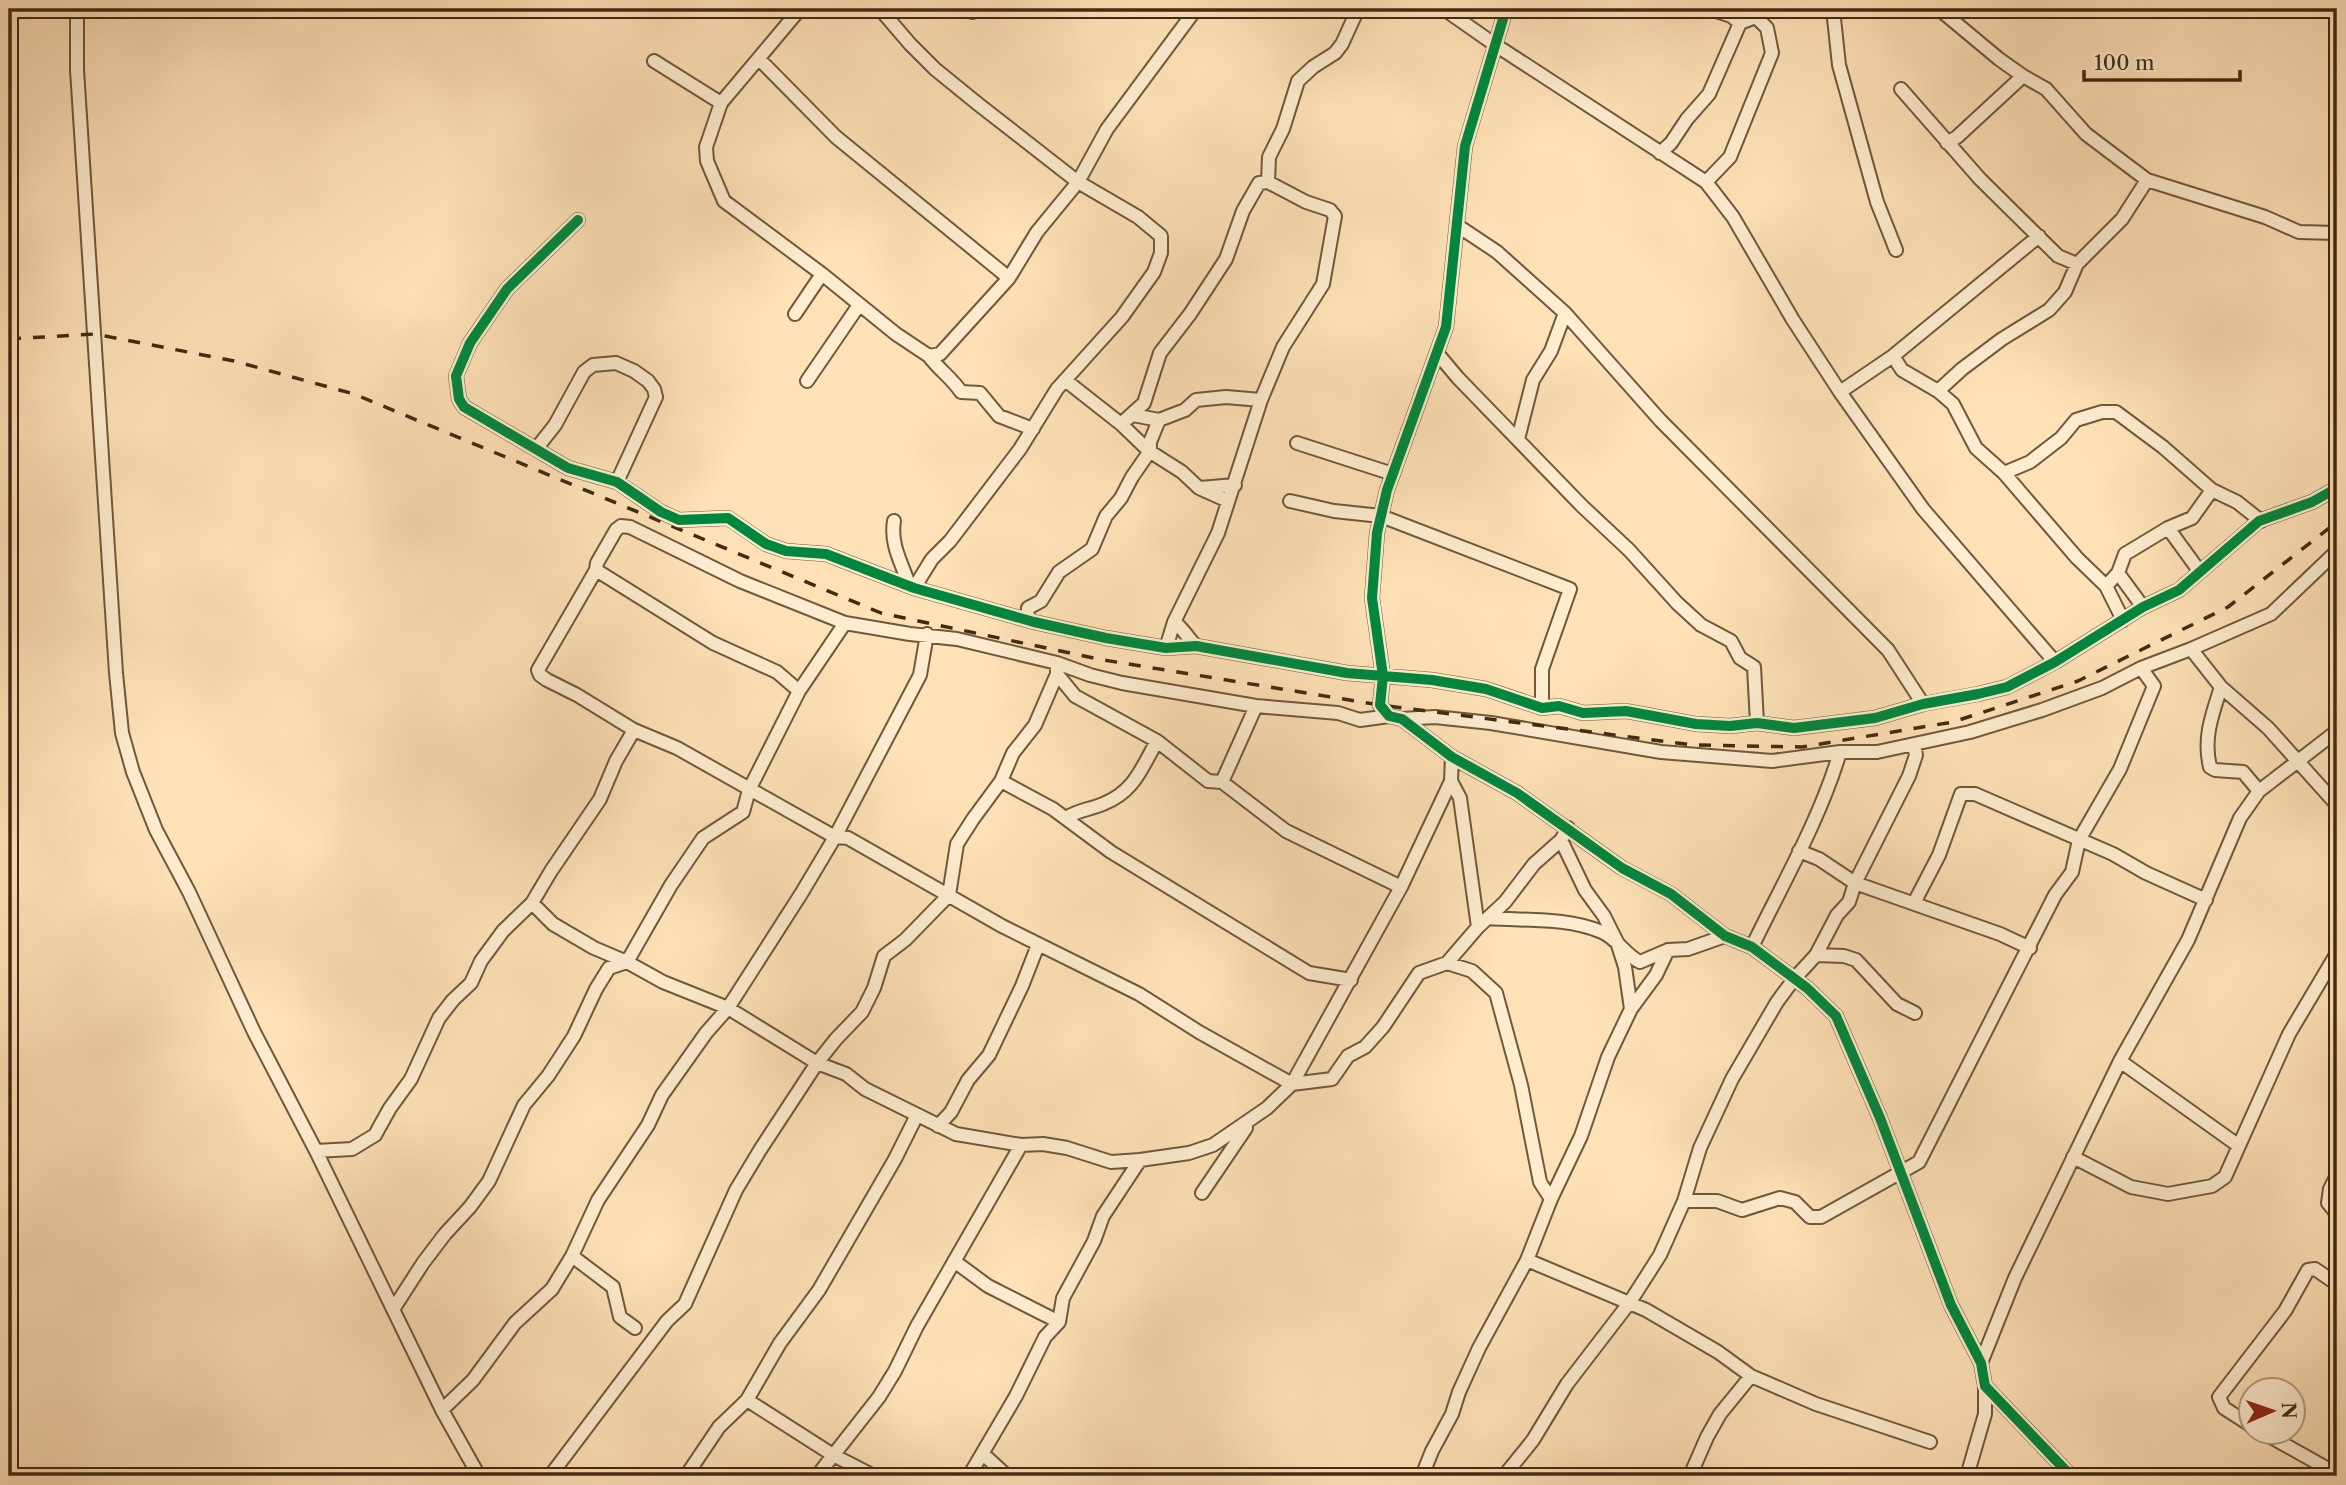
<svg xmlns="http://www.w3.org/2000/svg" width="2346" height="1485" font-family="'Libre Caslon Text',serif">
<style>
.lines{fill:none;stroke-linecap:round;stroke-linejoin:round}
.minor-casing{stroke:#70583b;stroke-width:16}
.minor{stroke:#feecd0;stroke-width:12}
.rail{stroke:#412a12;stroke-width:3.5;stroke-dasharray:12 12;stroke-linecap:butt}
.cycleway-casing{stroke:#feecd0;stroke-width:15}
.cycleway{stroke:#00873e;stroke-width:10}
</style>
<rect width="100%" height="100%" fill="#fee1b6"/>
<filter id="stains"><feTurbulence type="fractalNoise" baseFrequency=".00286" numOctaves="4"/><feColorMatrix values="0 0 0 0 .2 0 0 0 0 .09 0 0 0 0 .02 0 0 0 .5 -.17"/></filter>
<radialGradient id="worn" r=".72"><stop offset=".6" stop-color="#630" stop-opacity="0"/><stop offset="1" stop-color="#630" stop-opacity=".3"/></radialGradient>
<g class="lines">
<defs>
<path id="minor" d="M77,9V70L116,673L122,733L133,772L156,830L189,892L254,1032L316,1151L442,1410L479,1476
M800,9L721,103L706,147L707,161L724,201L822,274L896,334L929,356L940,354L1009,278
M880,9L910,44L935,69L978,104L1078,182L1138,217L1161,236V253L1154,272L1122,317L1057,389L1020,449L950,541L932,559L914,588
M1444,9L1494,44L1706,182L1733,217L1793,320L1840,392L1923,509L2055,662
M1506,9L1465,146L1446,327L1387,490L1377,533L1372,598L1383,676L1380,705L1389,716L1402,719L1452,757L1517,793L1622,868L1671,894L1725,936L1752,947L1807,988L1836,1016L1880,1118L1951,1305L1981,1363L1985,1386L2071,1476
M1710,9L1731,16L1740,23L1756,17L1762,9
M1833,9L1839,65L1877,202L1896,250
M1939,9L1999,59L2023,76L2046,89L2086,134L2147,180L2265,217L2299,232L2337,233
M972,12L973,9
M759,59L836,137L1009,278L1037,232L1078,182L1107,129L1196,9
M654,61L721,103
M1901,89L1980,179L2058,256L2077,264
M1947,143L1957,137L2023,76
M1660,153L1671,143L1687,119L1709,94L1740,23
M1706,182L1730,157L1772,53L1767,28L1756,17
M578,220L507,289L470,343L456,376L459,399L464,407L568,468L617,482L661,512L679,520L728,518L766,544L786,551L826,554L914,588L1034,622L1106,638L1166,648L1196,646L1347,673L1432,680L1486,689L1542,708L1559,706L1583,713L1626,711L1696,724L1730,726L1757,723L1794,728L1875,718L1923,704L1978,694L2007,687L2055,662L2143,607L2179,590L2259,521L2312,502L2337,488
M1458,226L1497,252L1565,313L1660,420L1888,650L1923,704
M795,314L822,274
M1437,353L1458,378L1582,506L1629,550L1677,603L1701,625L1731,641L1740,658L1754,667L1757,723
M929,356C939,370 952,378 961,392L980,393L999,416L1033,429
M1893,356L1902,370L1938,391L1953,404L1976,448L2004,473L2077,558L2106,586L2123,620
M1065,380L1121,424L1149,451L1182,472L1199,488L1228,501
M807,381L859,305
M1938,391L1962,369L2002,339L2049,310L2065,292L2077,264L2122,219L2147,180
M1840,392L1893,356L2039,236
M1127,419L1133,415L1159,420L1185,410L1196,400L1226,397L1261,400
M1121,424L1144,403L1160,353L1190,314L1226,259L1243,211L1259,183L1268,182L1269,157L1283,129L1298,81L1313,67L1335,53L1342,44L1358,9
M1518,439L1533,380L1551,351L1565,313
M1297,443L1393,474
M536,449L555,425L584,372L593,365L616,363L634,371L648,381L654,389L656,397L617,482
M2004,473L2030,462L2061,438L2076,420L2102,412H2116L2163,447L2212,490L2237,502L2261,521
M1200,488L1235,485
M1290,501L1334,511L1381,516L1570,589L1542,669V708
M894,521C890,545 902,563 909,585
M596,570L713,643L777,672L799,691
M2200,572L2168,528L2192,518L2212,490
M2118,573L2143,607
M2106,586L2118,573L2125,554L2168,528
M1027,620L1028,608L1041,601L1059,572L1092,549L1106,516L1121,498L1132,477L1150,451V442L1159,420
M1174,622C1183,628 1188,638 1196,646
M1166,648L1174,622L1218,533L1261,400L1283,347L1323,284L1335,216L1330,210L1306,202L1268,182
M2191,649L2271,614L2337,551
M1057,674L1075,696L1157,741L1208,781L1222,782L1256,706
M2221,687C2212,715 2203,738 2210,767L2215,770L2243,772L2259,791
M1389,716L1360,720L1338,713L1256,706L1122,683L1090,675L1057,663L957,639L910,634L845,623L740,581L630,527L621,526L616,530L597,563L596,570L538,670L540,675L547,680L577,695L634,730L677,748L835,837L848,838L1002,926L1139,994L1199,1032L1292,1084L1332,1079L1348,1056L1365,1047L1383,1027L1419,973L1447,963L1478,927L1505,902L1534,864L1561,840L1568,828
M1402,719L1435,717L1491,723L1661,752L1772,761L1840,752H1877L1970,732L2042,710L2102,688L2141,668L2191,649L2221,687L2268,728L2337,805
M1001,781L1053,809L1111,852L1309,973L1351,980
M1451,781L1460,798L1478,927
M1222,782L1286,831L1401,887
M1066,818C1080,809 1089,810 1103,804C1134,792 1141,769 1157,741
M1561,840L1585,890L1604,916L1617,942L1625,967L1631,1009
M1799,851L1819,859L1855,883L2000,934L2030,948
M532,903L553,924L594,948L627,962L663,982L728,1008L817,1063L846,1074L865,1089L956,1134L1021,1145L1043,1144L1067,1148L1111,1162L1140,1160L1189,1153L1213,1145L1267,1108L1292,1084L1401,887L1451,781L1452,757
M1914,903L1939,855L1961,794H1975L2113,854L2146,873L2206,900
M1488,918C1526,921 1566,917 1602,932C1618,939 1625,955 1640,962L1668,950
M1752,947C1783,883 1820,819 1840,752
M1816,955L1844,956L1856,960L1897,1004L1915,1013
M1447,963L1472,971L1496,993L1521,1085L1540,1182L1551,1199
M2120,1061L2239,1146
M938,1126L951,1112L968,1080L989,1055L1022,986L1038,945
M316,1151L352,1149L375,1135L390,1108L411,1079L439,1018L453,1000L471,983L481,961L503,931L532,903L551,871L600,799L616,761L634,730
M2073,1157L2131,1187L2168,1194L2212,1186L2225,1177L2289,1034L2337,953
M2337,1175L2330,1189L2328,1203L2337,1214
M1202,1193L1246,1128
M1684,1201H1717L1742,1210L1780,1198L1795,1202L1810,1217H1821L1919,1162L2055,895L2072,872L2079,840L2120,769L2154,686L2141,668
M572,1256L613,1287L620,1317L635,1328
M1527,1260L1646,1310L1718,1352L1751,1376L1816,1404L1930,1442
M954,1261L988,1286L1059,1322
M394,1308L423,1263L445,1234L470,1207L489,1181L524,1105L548,1076L574,1036L596,989L609,968L627,962L671,885L703,838L743,812L749,790L799,691L845,623
M1981,1363L2015,1278L2120,1061L2188,940L2240,818L2259,791L2337,731
M442,1410L473,1380L515,1323L552,1289L572,1256L598,1200L648,1125L662,1095L706,1033L728,1008L801,894L835,837L920,675L927,634
M2252,1426L2224,1408L2219,1397L2285,1311L2308,1270L2315,1269L2337,1284
M2262,1432L2337,1474
M983,1454L1007,1476
M550,1476L667,1321L685,1304L736,1190L760,1150L817,1063L836,1039L862,1012L874,988L884,956L905,940L949,895L957,844L973,819L1001,781L1013,753L1035,725L1057,674V663
M686,1476L719,1427L747,1400
M817,1476L879,1397L895,1371L917,1326L1021,1145
M874,1476L833,1455L747,1400L780,1343L819,1290L895,1159L917,1115
M969,1476L1016,1396L1045,1337L1059,1322L1063,1298L1094,1241L1103,1216L1140,1160
M1422,1476L1432,1451L1452,1414L1459,1392L1479,1348L1527,1260L1551,1199L1581,1136L1608,1057L1631,1009L1656,975L1668,950L1688,949L1725,936
M1504,1476L1533,1440L1567,1384L1630,1302L1660,1255L1684,1201L1700,1148L1732,1079L1777,1002L1794,979L1816,955L1837,915L1849,902L1855,883L1909,776L1916,755L1914,745
M1690,1476L1707,1437L1720,1414L1751,1376
M1967,1476L1985,1414V1386"/>
</defs>
<use href="#minor" class="minor-casing"/>
<use href="#minor" class="minor"/>
<path class="rail" d="M9,339L95,334L234,361L354,394L881,613L1098,659L1380,705L1693,745L1802,747L1953,722L2078,681L2228,607L2337,522"/>
<defs>
<path id="cycleway" d="M1506,9L1465,146L1446,327L1387,490L1377,533L1372,598L1383,676L1380,705L1389,716L1402,719L1452,757L1517,793L1622,868L1671,894L1725,936L1752,947L1807,988L1836,1016L1880,1118L1951,1305L1981,1363L1985,1386L2071,1476
M578,220L507,289L470,343L456,376L459,399L464,407L568,468L617,482L661,512L679,520L728,518L766,544L786,551L826,554L914,588L1034,622L1106,638L1166,648L1196,646L1347,673L1432,680L1486,689L1542,708L1559,706L1583,713L1626,711L1696,724L1730,726L1757,723L1794,728L1875,718L1923,704L1978,694L2007,687L2055,662L2143,607L2179,590L2259,521L2312,502L2337,488"/>
</defs>
<use href="#cycleway" class="cycleway-casing"/>
<use href="#cycleway" class="cycleway"/>
</g>
<rect width="2346" height="1485" fill="none" stroke="#fee1b6" stroke-width="35"/>
<rect x="10" y="10" width="2325" height="1464" fill="none" stroke="#412a12" stroke-width="3.5"/>
<rect x="18" y="18" width="2311" height="1450" fill="none" stroke="#412a12" stroke-width="2"/>
<g transform="translate(2272 1411) rotate(88)"><circle r="33" fill="#feecd0" stroke="#b29e84" stroke-width="2"/>
<path d="M0-5L12 26L0 18L-12 26Z" fill="#8f2418"/>
<text y="-10" font-size="19" font-weight="bold" text-anchor="middle" fill="#412a12">N</text>
</g>
<path d="M2084 70v10h156v-10" fill="none" stroke="#412a12" stroke-width="3.5"/>
<text x="2094" y="70" font-size="21" fill="#412a12" stroke="#feecd0" stroke-width="5" paint-order="stroke">100 m</text>
<rect width="100%" height="100%" filter="url(#stains)"/>
<rect width="100%" height="100%" fill="url(#worn)"/>
</svg>
